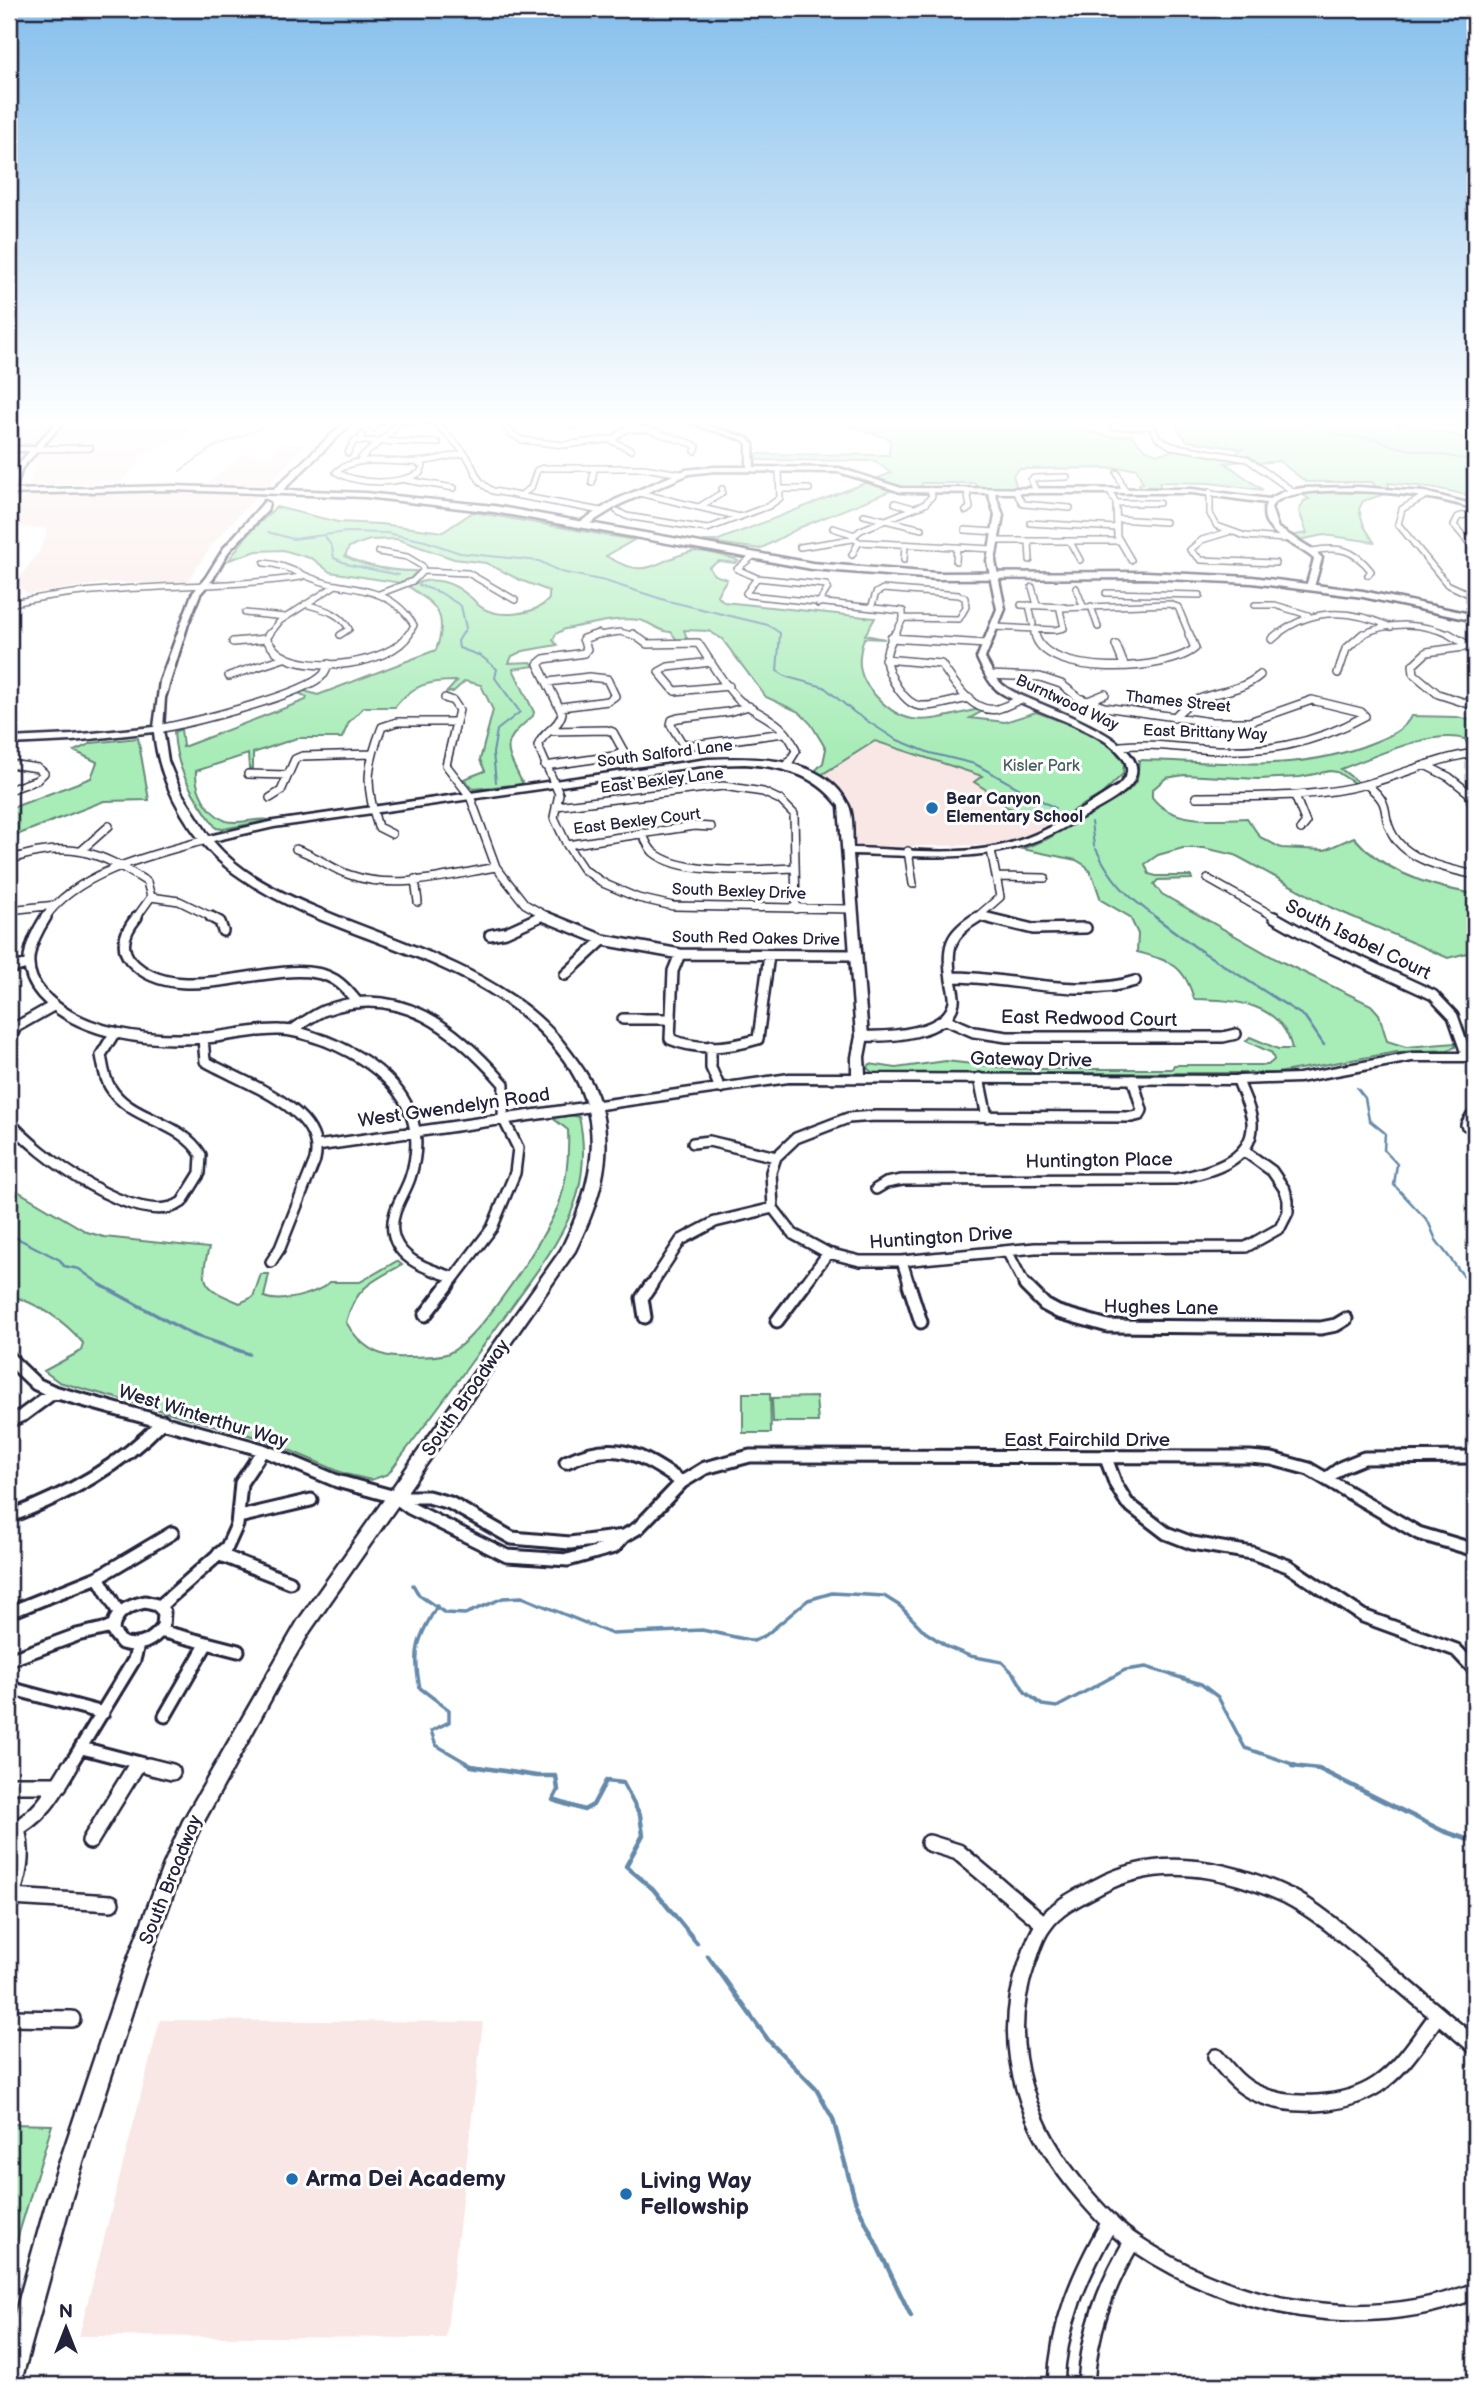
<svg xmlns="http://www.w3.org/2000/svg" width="1484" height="2394" font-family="'Balsamiq Sans',sans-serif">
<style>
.built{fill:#f9e7e5}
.green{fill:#a8ecb7;stroke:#658779;stroke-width:2}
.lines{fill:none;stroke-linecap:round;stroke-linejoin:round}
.stream-far3{stroke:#658aa9;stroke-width:2}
.stream-far2{stroke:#658aa9;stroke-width:2.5}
.stream-far1{stroke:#658aa9;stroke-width:3.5}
.stream{stroke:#658aa9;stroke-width:4.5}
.street-far4-casing{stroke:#22223b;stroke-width:8}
.street-far3-casing{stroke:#22223b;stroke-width:10}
.street-far2-casing{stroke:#22223b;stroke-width:14}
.street-far1-casing{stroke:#22223b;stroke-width:17}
.street-casing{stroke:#22223b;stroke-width:20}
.secondary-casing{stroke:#22223b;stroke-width:5}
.primary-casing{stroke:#22223b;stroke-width:5}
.street-far4{stroke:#fff;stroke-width:5}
.street-far3{stroke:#fff;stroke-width:7}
.street-far2{stroke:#fff;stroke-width:9}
.street-far1{stroke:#fff;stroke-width:11}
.street{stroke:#fff;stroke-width:15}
.secondary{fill:#fff;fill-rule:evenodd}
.primary{fill:#fff;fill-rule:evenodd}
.poi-dot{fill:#1f6fb2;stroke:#fff;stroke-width:2.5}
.labels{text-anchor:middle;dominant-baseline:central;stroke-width:6;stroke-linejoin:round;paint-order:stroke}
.far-street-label{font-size:16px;fill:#22223b;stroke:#fff}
.far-park-label{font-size:16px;fill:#4a5f60;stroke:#fff}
.far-poi-label{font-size:16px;font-weight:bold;fill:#22223b;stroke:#fff;text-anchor:start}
.street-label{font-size:19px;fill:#22223b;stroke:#fff}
.near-poi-label{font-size:23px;font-weight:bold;fill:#22223b;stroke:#fff;text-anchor:start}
</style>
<rect width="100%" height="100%" fill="#fff"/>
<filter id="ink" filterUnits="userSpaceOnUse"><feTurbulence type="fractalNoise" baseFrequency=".0143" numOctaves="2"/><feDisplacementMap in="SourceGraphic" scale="14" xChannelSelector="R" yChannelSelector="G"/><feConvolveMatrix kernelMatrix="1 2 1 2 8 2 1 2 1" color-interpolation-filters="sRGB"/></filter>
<g filter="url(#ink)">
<path class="built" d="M9,419H197L184,438L146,452L122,482L29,485L38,451H31L9,482Z
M284,444H306L267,486L208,483L241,455H270Z
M143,491L257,496L214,542L187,582L105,583L29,594L15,584L39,552L46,537V530L43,528L9,527V516L27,495Z
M874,741L983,776L974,783L999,798L1006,807L1032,815L1060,818L1039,831L995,845L862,847L855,844L851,804L846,794L821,775Z
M160,2020L483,2022L446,2338L79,2336Z"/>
<path class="green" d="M827,419H1095L1082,424L1087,431L1111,437L1131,435L1146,450L1158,454L1176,450L1223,455L1244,461L1225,463L1263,490L1209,483L1159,482L1161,489H1141L1139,484L1143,483L1136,468L1019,469L1013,475L1017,488H977L975,483H922L921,488L900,487L801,527L760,549L703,541H716L891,473L875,461L757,460V454L889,455L890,439Z
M1174,419H1381C1412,429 1446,428 1475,443V497L1436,488L1388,483L1390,490L1377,489L1372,482H1306L1279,461L1259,463L1235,454L1242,449L1187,441L1177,429Z
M1299,492L1388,493L1363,501L1359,509L1364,526L1374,542L1324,535L1294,541L1285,537L1307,533L1299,511L1304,501L1309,499Z
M276,507L338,522L380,524L443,532L473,512L634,540L606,556C649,581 651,562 690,552C703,549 722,556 735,559L738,561L735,563L719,561L709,567L714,575L727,579L717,595L724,602L875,618L865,635L885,639L864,638C858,657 857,673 870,689C905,734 931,719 980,709L983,711L970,718L1005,722L1036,712L1082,729L1110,744L1124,763L1123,774L1102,794L1060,818L1032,815L1006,807L999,798L974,782L982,776L875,741L821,775L814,772L823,763L826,749L811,724L799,712L766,697L722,639L709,631L684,630L687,639L677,640L671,632C659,632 651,622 639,620C616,617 588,625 565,629L556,634L553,640L557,645L523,651L512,656L509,663L531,662L534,666L513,669L534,712L533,716C499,744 505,748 523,784L473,789L464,779L485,771L480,760L493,710L481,685L465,681L453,692H447L457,681C429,681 413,684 395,707H364L349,722L342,738H297L253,753V768H249L248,754L196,771C195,790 207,813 226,821C239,825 258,817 270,820L223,829L216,828C194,795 176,773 174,732L181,729L183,747L306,700L307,697L294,691L298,689L318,695L436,650C449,614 437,606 408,586C430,576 451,580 469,596C474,599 477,605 481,607C498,619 536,615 549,599V591L520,580L486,563L454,559L397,539L370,540L349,547L345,556C366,567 393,571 417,571L410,579L401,583L330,572L313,559L283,550L257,551L229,560L248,534Z
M1411,716L1457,717L1475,721V737L1470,740L1475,750H1470L1465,739C1431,729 1374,757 1341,769L1358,782L1354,783L1337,772L1330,771L1300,777L1258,779L1184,775L1166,778L1152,790V797C1172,825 1216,819 1247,818L1260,837L1281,848L1325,850L1354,837C1383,872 1431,887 1475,894V951L1448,958L1332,908L1235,855L1204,848H1183L1158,855L1145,864L1149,874L1156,876H1191L1192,879L1158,880L1154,884L1162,894L1276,959L1371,1005L1379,1014L1387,1041L1406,1047L1455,1043V1047L1448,1050L1397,1052L1277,1073H873L867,1068L870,1064L896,1068L946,1061L1017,1069H1172L1174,1065H1268L1274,1060L1272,1053L1246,1041L1250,1037L1278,1049H1292C1282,1002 1235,1000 1194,999C1184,964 1170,961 1137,952L1138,934L1130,917L1101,900L1093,877L1086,866L1076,860L1022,849L1047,839L1127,792L1137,781L1139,760C1219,761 1296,774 1372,743C1387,737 1404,731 1411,716Z
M138,738L149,800L104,801L9,838V809L91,778L97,762L74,751L92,743Z
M570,1115L579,1117C585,1143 584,1170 577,1196C565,1237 536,1272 512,1306C471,1363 430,1419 388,1474L371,1480L345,1474L263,1439L59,1382L44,1371L81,1351L83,1343C63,1319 39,1304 9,1295V1186L87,1232L104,1237L209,1248C198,1285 206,1289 240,1303L253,1297L261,1274H269L264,1297C281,1304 317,1294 330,1282H360L397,1261L402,1265C372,1281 355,1288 346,1322C359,1345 379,1359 406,1357C419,1356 438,1358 449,1353C481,1338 545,1238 559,1204C567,1181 569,1154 568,1130L551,1117Z
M743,1393H770L771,1433H743Z
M816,1397L818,1422H773L772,1398Z
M9,2124L52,2125L9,2266Z"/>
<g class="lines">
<path class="stream-far3" d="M1268,419L1300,421L1341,436L1375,439L1397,447L1475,461
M180,471L212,448L273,423L276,419
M268,532L293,539L347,532L387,533L425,541L460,553L539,561L561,572L605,581L668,601L768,625L780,633L777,671L787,677L824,687L855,713L895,739L930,753L975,764L1055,808
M324,535L332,547L334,558L350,565L399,575
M419,585L441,593L461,606L466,628L458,641L459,648L481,656L497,669L495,678L520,712L497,730L493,753L496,782
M1091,822L1094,846
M1096,849C1112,882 1128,897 1157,918"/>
<path class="stream-far2" d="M1155,917L1198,949L1305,1017L1324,1045
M1357,1088L1365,1098L1369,1120L1385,1133L1384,1150L1397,1164L1394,1185L1428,1221L1436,1240L1472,1287
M9,1234L60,1260L64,1266L79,1269L104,1287"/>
<path class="stream-far1" d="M101,1285L191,1334L249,1354
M1471,1285L1475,1290
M413,1585L419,1595L445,1613L465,1614L503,1598L522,1597L612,1634L702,1630L754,1641L766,1635L808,1600L832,1593L884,1596L900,1606L925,1632L948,1647L970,1656L1002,1662L1015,1675L1025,1692L1042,1705L1057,1707L1125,1670L1146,1667L1201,1684L1218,1697L1245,1748L1301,1767
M437,1606C418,1639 412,1650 420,1688L449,1710V1722L431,1731L436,1745L472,1766L481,1767"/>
<path class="stream" d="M471,1766L537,1776H556L558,1790L553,1800L584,1810L593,1805L606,1781L623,1783L640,1815L643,1835L626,1866L653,1889L697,1943
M1292,1766L1319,1769L1443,1831L1475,1842
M708,1956L769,2041L816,2089L833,2119L855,2200L911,2316"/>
<defs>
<path id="street-far4" d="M437,419L438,425C447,435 458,444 466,455C477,471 474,481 493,491L601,511
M499,419L512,434L522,440L563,445L613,439L640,419
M1147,419L1158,438L1171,446L1247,459L1294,492
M1413,419L1475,426
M574,426L579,419
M1113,427L1152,426
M373,429L377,422L437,421
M629,429L649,430L693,444L697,447L695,451
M610,440L631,450
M357,441L438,443
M37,449L90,448
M348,453L354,441L360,440L362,435
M361,458L393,430L398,422
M416,462L423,466L420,473C397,485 359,485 336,472C359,453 391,464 418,462C433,461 448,456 463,454
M1117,473L1125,491
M406,480L454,488
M592,483L594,468
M780,489H809
M930,490L932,496L925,504L861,530L852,537L859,542L993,549
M1015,491L1023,504L1070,508
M1036,491L1031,480L1034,478L1067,477
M1110,491L1116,503L1117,536L1131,560
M1210,492V514L1217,526L1245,536L1284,539
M639,493L740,517
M1427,495L1402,509L1398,524L1447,584L1475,597
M519,496L531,488L537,470L543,468H644L681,474
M895,503L913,508
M1116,503H1159
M699,507L722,493V489
M617,511L626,516L707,529L769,506L780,498L779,469
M966,511L970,508L967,490
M1475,512L1458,517L1454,525L1475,550
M864,515L922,529
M1117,519L1165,522
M1030,523L1117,528
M833,528L855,535
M965,530L996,532
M1228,532L1202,540L1190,550L1201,560L1275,563
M994,541H1120
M1029,542L1030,560
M1070,542L1080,560
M800,547L853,539
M1312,551C1339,546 1354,549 1371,571L1368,575
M379,552L407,557L422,566L423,571L413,581L379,594
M852,555L859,542
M752,557L737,569L757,578L746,593L748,595L903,611V619L894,636
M904,560L905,545
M956,561L957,547
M264,563C289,564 308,581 336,585
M423,571L468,573L515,600
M757,578L826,585L828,588L818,604
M336,585C369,590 396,595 414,625L408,636
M1032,587L1037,605
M1076,588L1083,606
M1106,593L1200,595
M9,604C105,581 204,591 301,577
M305,604C322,609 340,612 349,629L340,635
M1021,605L1064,607
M1029,605L1033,624
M1255,605H1275L1308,615
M1091,606L1098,627
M871,608L876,593L883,589L959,595L965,598L966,607L959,619L904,618
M245,613L285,617
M994,627L1055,630L1064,628L1060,610L1062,608L1169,604L1178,607L1190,636
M1034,631L1035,636
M268,636L280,621L336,585
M591,636L620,632L635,636
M1276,636C1311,607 1351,609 1391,627
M1360,636C1389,620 1424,623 1453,636"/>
<path id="street-far3" d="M269,634L266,639C270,645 274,651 281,655C310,674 390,665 409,634
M598,634L583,639L587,649L584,653L544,659L538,664L562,713C560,727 542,732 538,746L559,794L554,817L567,845L583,869L605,884L638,898L673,906L851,909
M633,634L647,644L698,643C709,659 726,689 740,701C762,717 785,721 796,751L786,767
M895,634C890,642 886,651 886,660C888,675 904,705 921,706C936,707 955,700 970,698
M1035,634C1044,678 1168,672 1195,648L1189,634
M1449,634L1469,646
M891,638L986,644
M1272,639L1278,634
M233,642L266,639
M1116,645L1124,665
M1471,646L1427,652L1413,665L1414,674L1438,694L1475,706
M885,659L941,664C953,681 972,714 997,709C1005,707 1012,703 1019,700
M711,662L668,667L659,672L675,691L729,686
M1338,673L1346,649L1363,634
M989,675L1040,677L1061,684L1079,698L1104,707L1211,722H1249L1312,700L1361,712L1365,716C1313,745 1262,754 1202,749C1175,747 1149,743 1121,746
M229,676L284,658
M548,682L589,677L607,679L615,696L608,701L561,707
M445,698L453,701L459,710L446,765L470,796L496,867L525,904L550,918
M1088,701L1105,694
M749,706L728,712L678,718L672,720L671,725L682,743L693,745L784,733
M1174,718C1196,688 1234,698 1260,675
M158,729C189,723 306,695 324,674C326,671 327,667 329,664
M9,764L38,768L44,773L37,780L9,790
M1425,765L1449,777L1469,793L1475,816
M545,766L614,756L624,752L613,732L607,730L549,731
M248,774L288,775
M1366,784C1395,807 1379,811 1393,835C1408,861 1448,869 1475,875
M1295,796L1306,823L1301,829
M1196,797C1253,796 1311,799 1367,784C1404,774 1437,758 1475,753
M270,798L281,791L295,759L302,756L371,754
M556,806L723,786L763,792L780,800L794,814L796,909
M642,833C645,839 648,847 653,852C682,877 759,869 795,868
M392,834L378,827C365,785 366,768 382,727L397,722H455
M567,845L694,826L711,827
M296,849C316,855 331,869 350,875C396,891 450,875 496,867
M82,850L109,826
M908,851L913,884
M9,860C67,840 97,850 147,882L151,897L136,918
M998,877L1045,878
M415,879L418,902
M1208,879L1277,918
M151,897L179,901L214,918
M9,910L56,905
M983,916L989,918
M45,918C76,872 155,854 206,840
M535,918L542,915
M976,918L1000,897L991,850"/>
<path id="street-far2" d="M46,917C30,942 19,968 42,994C80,1036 152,1042 206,1038C230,1036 255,1029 280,1030C295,1030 311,1036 326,1041C385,1065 433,1108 410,1178C404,1196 390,1212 393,1232C397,1260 430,1270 453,1277
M137,917C127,929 118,945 130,960C173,1009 262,963 316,973C336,976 346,988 358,1003
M211,917L220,922L223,931
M546,917L603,940L680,954L857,955
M984,917L1033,929L1086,928
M1274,917L1320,943L1433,995L1453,1016L1467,1056
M490,935L506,932L539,917
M680,954L673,971L670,1039C698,1051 729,1048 758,1039L769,955
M9,969L27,964
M565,975L603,940
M952,977C1010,977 1079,999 1135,981
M623,1019H670
M944,1019L974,1032L1007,1037H1223L1236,1034
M291,1031C301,1024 312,1016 323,1011C399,981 457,1030 504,1084L503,1118L518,1148L515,1173L492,1228L447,1287
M862,1036C887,1037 948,1035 954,1002C955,996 952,986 951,980C946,947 949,934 978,917
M203,1038L205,1061C240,1082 327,1108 315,1160L280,1248L271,1262
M9,1041L16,1027L53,1006
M711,1046V1068L720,1088
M979,1078L987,1117
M1133,1080L1142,1110L1140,1115L1132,1117L875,1116L848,1118L796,1138L776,1157L771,1172L773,1208L793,1234L828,1253L860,1261H902L1035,1248L1246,1247L1280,1228L1288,1212V1200L1285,1190L1272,1171L1243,1150
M9,1121C35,1153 140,1232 182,1202L200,1173L201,1155C181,1120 130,1121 110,1087C104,1078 103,1065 101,1055L115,1032
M1466,1125L1471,1116L1475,1115
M693,1143L709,1141L776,1157
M317,1146L595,1106
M876,1189L886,1183L902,1180L1176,1179C1206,1173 1255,1162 1252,1122C1251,1108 1242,1093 1238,1080
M1007,1251L1026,1287
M902,1261L910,1287
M650,1287L681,1240L715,1222L773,1208
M803,1287L828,1253"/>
<path id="street-far1" d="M909,1285L921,1322
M1025,1285L1045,1305L1058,1312L1108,1326L1321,1328L1336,1325L1346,1319
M425,1315L448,1285
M645,1317L642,1298L651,1285
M777,1321L804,1285
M9,1358L36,1384L54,1392L263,1450L337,1481L395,1497H428L450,1503L512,1538L570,1543L624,1536
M9,1421L23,1415L54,1392
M1106,1458L1116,1485L1127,1503L1166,1533L1192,1543L1252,1553L1288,1566L1363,1616L1456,1650L1473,1668
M566,1462C615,1438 640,1454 682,1482
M1327,1478L1342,1467L1364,1458L1475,1457
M395,1497L410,1508L507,1556L568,1560L614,1547L624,1536L638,1528L682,1482L705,1468L750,1456L1250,1457L1272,1459L1309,1469L1418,1533L1475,1550
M9,1517C68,1494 119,1467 163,1421
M239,1517L311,1500
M218,1554L290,1582
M98,1577L119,1613
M145,1602L157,1605L164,1612L163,1627C153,1641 139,1648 122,1643L113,1632C113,1612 128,1606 145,1602Z
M160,1606L227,1547L237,1525L241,1483L263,1450
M18,1609L98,1577L172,1533
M160,1631L238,1651
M9,1660L77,1635L112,1627
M17,1690L103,1713
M165,1716L207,1643
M82,1748L155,1767
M69,1767L134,1660L138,1645
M135,1767L138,1763"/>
<path id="street" d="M148,1766L172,1772
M9,1785H59
M9,1833C41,1816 52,1796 70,1766
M90,1841L136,1766
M929,1843L958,1852L1044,1924
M11,1897L111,1903
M9,1902C19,1877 24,1855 17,1829
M9,2018L72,2019
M1475,2046C1441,2017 1406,1988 1372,1958C1345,1936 1319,1912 1288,1896C1228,1868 1160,1853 1099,1886C1080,1896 1056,1907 1044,1925C1035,1936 1032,1951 1027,1964C997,2048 1029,2132 1086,2197C1100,2213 1116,2231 1135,2243C1234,2310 1362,2334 1475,2291
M1216,2057C1228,2071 1239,2086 1256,2093C1291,2109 1345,2106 1377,2085C1403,2068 1420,2038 1438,2015
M1056,2385C1058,2324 1080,2274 1110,2222
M1086,2385C1089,2331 1105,2288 1132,2242"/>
<path id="secondary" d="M60,419H67L22,468L13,497L9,499C9,478 16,466 30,451H9V447H34Z
M677,419H687L747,438L753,444L754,467L839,468L901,488L1192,489L1269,499L1285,491L1302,488L1359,487L1424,492L1475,505V509C1458,504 1440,499 1422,497C1397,493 1282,481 1271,508L1278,528L1314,550L1322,558L1314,587L1310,589L1306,587L1314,559C1297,543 1255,534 1266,503L1192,493H995L1003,515L995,561L1005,609L985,658C991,669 996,681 1007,688C1031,705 1176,743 1126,790C1113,802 1092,811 1076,821C1000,867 938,856 853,854L868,1036L864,1057L865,1074L1238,1076L1299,1074L1412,1053H1475V1061H1412L1299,1082L1238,1084L789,1082L601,1109C614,1159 597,1207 575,1251L310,1631L288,1668L198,1832L184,1864L144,1975L72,2197L22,2378L19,2385H9V2335L48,2197L122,1975L164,1864L183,1821L298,1621L561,1250C593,1186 609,1122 564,1060C487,953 343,948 241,878C195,847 159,788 154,732L72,741L9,744V738L72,735L154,727L160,681L192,594L206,577L224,548L265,501L269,503L267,511L229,551L213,579L200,594L188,624L165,698L163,729L168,761L181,792L209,836L274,821L708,759C754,757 824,756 848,804C854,815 852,835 853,848C904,849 964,858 1014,842C1052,831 1085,806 1118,786C1122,782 1126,777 1127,772C1132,735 1022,710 997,690C988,682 982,669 977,658L997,609L987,561L995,515L988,493L901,492L839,472L715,471L689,474L621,504L584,527H578V523L615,500L685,470L715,467H747V444L743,440ZM745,764C783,767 815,774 839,806L856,1036L852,1057V1074H789L599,1101C593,1082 582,1067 570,1051C511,970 402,945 315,907C277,891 240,873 213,841L274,827L708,765Z"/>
<path id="primary" d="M348,419H356L283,490L365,493L494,506L812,563L936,573L1145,572L1252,577L1363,591L1475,615V621L1363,597L1252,583L1145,578L936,579L812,569L494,512L365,497L172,490L9,494V490L172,486L274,489Z"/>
</defs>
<use href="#street-far4" class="street-far4-casing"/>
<use href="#street-far3" class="street-far3-casing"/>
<use href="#street-far2" class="street-far2-casing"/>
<use href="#street-far1" class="street-far1-casing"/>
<use href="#street" class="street-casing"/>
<use href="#secondary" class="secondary-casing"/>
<use href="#primary" class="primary-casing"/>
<use href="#street-far4" class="street-far4"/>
<use href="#street-far3" class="street-far3"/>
<use href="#street-far2" class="street-far2"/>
<use href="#street-far1" class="street-far1"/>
<use href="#street" class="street"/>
<use href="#secondary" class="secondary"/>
<use href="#primary" class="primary"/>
</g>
</g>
<linearGradient id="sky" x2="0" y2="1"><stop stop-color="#85bfec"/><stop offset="0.56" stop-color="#fff"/><stop offset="1" stop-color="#fff" stop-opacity="0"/></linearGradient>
<rect width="1484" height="754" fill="url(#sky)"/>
<g class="poi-dot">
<circle cx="932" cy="808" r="7"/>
<circle cx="292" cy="2179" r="7"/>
<circle cx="626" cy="2194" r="7"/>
</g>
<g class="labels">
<g class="far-street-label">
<text transform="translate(1178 702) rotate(6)">Thames Street</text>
<text transform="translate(1067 703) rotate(25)">Burntwood Way</text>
<text transform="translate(1205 733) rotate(2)">East Brittany Way</text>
<text transform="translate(665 754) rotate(-7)">South Salford Lane</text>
<text transform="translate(662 781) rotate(-7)">East Bexley Lane</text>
<text transform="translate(637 822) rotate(-7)">East Bexley Court</text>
<text transform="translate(739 892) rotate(2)">South Bexley Drive</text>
<text transform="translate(756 939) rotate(1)">South Red Oakes Drive</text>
</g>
<g class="far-park-label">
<text x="1041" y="766">Kisler Park</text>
</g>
<g class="far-poi-label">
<text x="946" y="799">Bear Canyon<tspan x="946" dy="18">Elementary School</tspan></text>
</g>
<g class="street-label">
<text transform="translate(1358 940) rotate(26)">South Isabel Court</text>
<text transform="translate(1089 1019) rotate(1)">East Redwood Court</text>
<text transform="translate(1031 1060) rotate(1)">Gateway Drive</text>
<text transform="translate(454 1108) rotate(-8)">West Gwendelyn Road</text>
<text transform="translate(1099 1161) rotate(-1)">Huntington Place</text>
<text transform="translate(941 1238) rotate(-4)">Huntington Drive</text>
<text transform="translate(1161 1308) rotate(1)">Hughes Lane</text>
<text transform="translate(466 1398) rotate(-55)">South Broadway</text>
<text transform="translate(203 1417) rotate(17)">West Winterthur Way</text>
<text x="1087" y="1440">East Fairchild Drive</text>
<text transform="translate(171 1880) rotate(-68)">South Broadway</text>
</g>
<g class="near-poi-label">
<text x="306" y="2179">Arma Dei Academy</text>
<text x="640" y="2181">Living Way<tspan x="640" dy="26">Fellowship</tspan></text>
</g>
</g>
<rect width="1484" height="2394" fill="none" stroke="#fff" stroke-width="35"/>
<rect x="18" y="18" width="1449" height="2359" fill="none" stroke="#22223b" stroke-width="2.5" filter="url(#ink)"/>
<g transform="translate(66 2328)" stroke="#ffffff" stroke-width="5" paint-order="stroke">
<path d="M0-5L12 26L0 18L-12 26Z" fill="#22223b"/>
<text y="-10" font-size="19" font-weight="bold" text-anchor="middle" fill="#22223b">N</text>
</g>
</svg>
